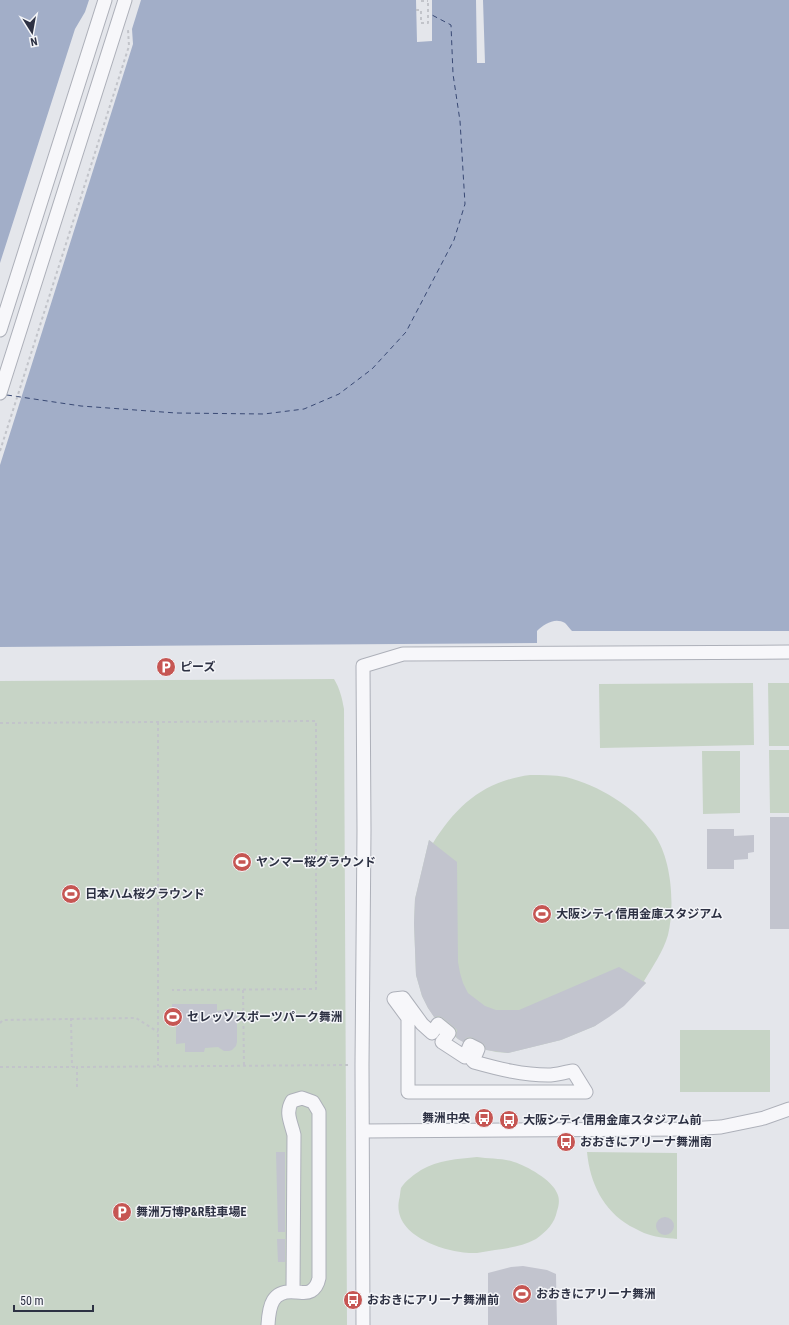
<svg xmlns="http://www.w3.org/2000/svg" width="789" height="1325" font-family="'Roboto Condensed','Noto Sans JP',sans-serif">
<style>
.green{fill:#c7d4c6}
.water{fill:#a2aec8}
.pier{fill:#e4e6eb}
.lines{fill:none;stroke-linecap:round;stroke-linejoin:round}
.ferry{stroke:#394974;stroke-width:1;stroke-dasharray:5 4;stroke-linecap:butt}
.building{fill:#c2c4ce}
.minor-casing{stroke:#adb0b9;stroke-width:15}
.path{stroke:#c2c4ca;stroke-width:2;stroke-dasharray:3 3;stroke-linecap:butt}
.minor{stroke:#f7f7fa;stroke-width:13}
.path-bridge{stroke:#c2c4ca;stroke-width:2;stroke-dasharray:3 3;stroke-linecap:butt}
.labels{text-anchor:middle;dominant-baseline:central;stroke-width:3;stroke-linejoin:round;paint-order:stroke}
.poi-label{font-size:12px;font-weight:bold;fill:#2d3143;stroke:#f4f5f8;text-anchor:start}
</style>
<rect width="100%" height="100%" fill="#e4e6eb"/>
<path class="green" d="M334,679C340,689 342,698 344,709L347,1325H0V681Z
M753,683L754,745L600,748L599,684Z
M768,683H789V746H769Z
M769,750H789V813H770Z
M702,751H740V813L703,814Z
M530,775C542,775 554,775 566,777C598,785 635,807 654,834C672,859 675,906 668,935C663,952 653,966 644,981L646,983L595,1026L561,1040L508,1053L496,1052L483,1049L472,1046L458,1039L440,1025L428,1008L422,996L416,975L414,923L415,899L429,840L433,843C457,805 484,781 530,775Z
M680,1030H770V1092H680Z
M587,1152L677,1153V1239C666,1238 654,1237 644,1233C639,1231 635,1228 630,1226C603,1210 590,1183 587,1152Z
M477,1157C489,1159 503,1158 514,1162C527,1166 552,1180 557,1193C560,1199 559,1205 557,1211C555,1223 546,1232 536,1239C523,1246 510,1248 495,1250C489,1251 483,1252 477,1253C449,1254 392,1237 399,1200C400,1197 400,1192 401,1188C405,1181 415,1174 421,1170C438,1160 458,1159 477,1157Z"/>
<path class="water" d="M0,0H789V631H572C570,629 567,625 565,623C555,617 544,624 537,631V643L0,647Z"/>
<path class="pier" d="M89,0H141L132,29L133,44L0,465V263L75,29L85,12Z
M416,0H432V41L417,42Z
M476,0H483L485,63H477Z"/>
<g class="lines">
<path class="ferry" d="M7,395L81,406L176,413L264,414L304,409L339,394L372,369L406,332L454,240L465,204L460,121L453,74L451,25L432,15"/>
</g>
<path class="building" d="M770,817H789V929H770Z
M707,829H734V836L754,835V852L748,853V859L734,860V869H707Z
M429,840L457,862L458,962L460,973L463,983L468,993L485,1006L496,1010H519L619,967L646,983L624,1006L609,1017L595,1026L561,1040L508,1053L486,1050L484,1044L473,1038L470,1037L466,1038L463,1042L458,1039L456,1037L457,1030L454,1027L443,1018L439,1016L434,1017L428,1008L422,996L416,975L414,923L415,899Z
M172,1004H217V1011L228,1009L233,1010L237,1015V1042L236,1046L232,1050L229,1051H224L218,1047L205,1048L204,1052H185V1043L176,1044V1023L172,1024Z
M276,1152H285V1232H278Z
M656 1226a9 9 0 1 1 18 0a9 9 0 1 1-18 0Z
M277,1239H285V1262H278Z
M523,1266L547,1270L556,1274L557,1325H488V1273L511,1267Z"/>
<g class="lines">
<defs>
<path id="minor" d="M0,330L105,0
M0,393L125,0
M403,998L422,1024L432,1033L438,1024L449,1033L442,1042L465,1057L470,1045L478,1049L473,1061L474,1062C499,1069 523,1075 548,1075C556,1075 565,1072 573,1071L586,1092H408V1018L394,999Z
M363,1131L688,1129L721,1127L764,1118L789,1109
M268,1325C269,1306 272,1289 296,1292C301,1292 306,1294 311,1291C316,1288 318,1283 319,1278V1112L313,1102L302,1098L292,1101C285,1113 291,1122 294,1135L293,1291
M363,1325L362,1065L364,830L363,666L403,654L789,652"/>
</defs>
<use href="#minor" class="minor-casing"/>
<path class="path" d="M416,10H421V23H428V1
M0,451L129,46L128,30
M158,722V1066
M0,723L316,721V989L172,990
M243,990L244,1066
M71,1018L72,1067
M0,1023L3,1020L136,1018L158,1032
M0,1067H77
M77,1087V1067L351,1065"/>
<use href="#minor" class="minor"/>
<path class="path-bridge" d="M421,1H428"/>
</g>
<defs>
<symbol id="parking-disc" viewBox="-11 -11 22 22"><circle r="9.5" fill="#c65653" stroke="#f4f5f8"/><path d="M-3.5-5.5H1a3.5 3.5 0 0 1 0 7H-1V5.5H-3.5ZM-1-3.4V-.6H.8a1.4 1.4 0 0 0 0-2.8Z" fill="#fff"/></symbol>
<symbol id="stadium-disc" viewBox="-11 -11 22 22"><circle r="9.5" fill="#c65653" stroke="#f4f5f8"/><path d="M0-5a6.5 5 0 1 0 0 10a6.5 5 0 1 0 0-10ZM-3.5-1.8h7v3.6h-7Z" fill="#fff"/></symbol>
<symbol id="bus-disc" viewBox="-11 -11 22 22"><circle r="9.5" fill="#c65653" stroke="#f4f5f8"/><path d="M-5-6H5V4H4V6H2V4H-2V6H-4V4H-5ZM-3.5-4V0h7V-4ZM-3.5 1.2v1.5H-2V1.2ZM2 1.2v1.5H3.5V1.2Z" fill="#fff"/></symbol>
</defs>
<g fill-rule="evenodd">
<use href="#parking-disc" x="155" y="656" width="22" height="22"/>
<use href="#stadium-disc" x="231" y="851" width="22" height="22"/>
<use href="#stadium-disc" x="60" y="883" width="22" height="22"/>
<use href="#stadium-disc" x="531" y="903" width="22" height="22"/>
<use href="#stadium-disc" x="162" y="1006" width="22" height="22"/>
<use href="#bus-disc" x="473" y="1107" width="22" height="22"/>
<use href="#bus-disc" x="498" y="1109" width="22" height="22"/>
<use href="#bus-disc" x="555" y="1131" width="22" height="22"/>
<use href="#parking-disc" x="111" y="1201" width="22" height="22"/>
<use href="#stadium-disc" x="511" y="1283" width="22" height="22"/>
<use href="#bus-disc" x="342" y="1289" width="22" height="22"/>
</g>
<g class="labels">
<g class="poi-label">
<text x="180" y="667">ピーズ</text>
<text x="256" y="862">ヤンマー桜グラウンド</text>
<text x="85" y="894">日本ハム桜グラウンド</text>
<text x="556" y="914">大阪シティ信用金庫スタジアム</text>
<text x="187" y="1017">セレッソスポーツパーク舞洲</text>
<text x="470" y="1118" text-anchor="end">舞洲中央</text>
<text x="523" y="1120">大阪シティ信用金庫スタジアム前</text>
<text x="580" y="1142">おおきにアリーナ舞洲南</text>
<text x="136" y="1212">舞洲万博P&amp;R駐車場E</text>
<text x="536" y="1294">おおきにアリーナ舞洲</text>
<text x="367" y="1300">おおきにアリーナ舞洲前</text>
</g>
</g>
<g transform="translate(32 32) rotate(169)" stroke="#f4f5f8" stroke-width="3" paint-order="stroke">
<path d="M0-3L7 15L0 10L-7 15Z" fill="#2d3143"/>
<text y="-6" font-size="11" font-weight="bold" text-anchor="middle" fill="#2d3143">N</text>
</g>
<path d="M14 1305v6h79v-6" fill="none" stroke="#2d3143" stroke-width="2"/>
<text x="20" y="1305" font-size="12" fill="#2d3143" stroke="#f4f5f8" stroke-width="3" paint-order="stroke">50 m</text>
</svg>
